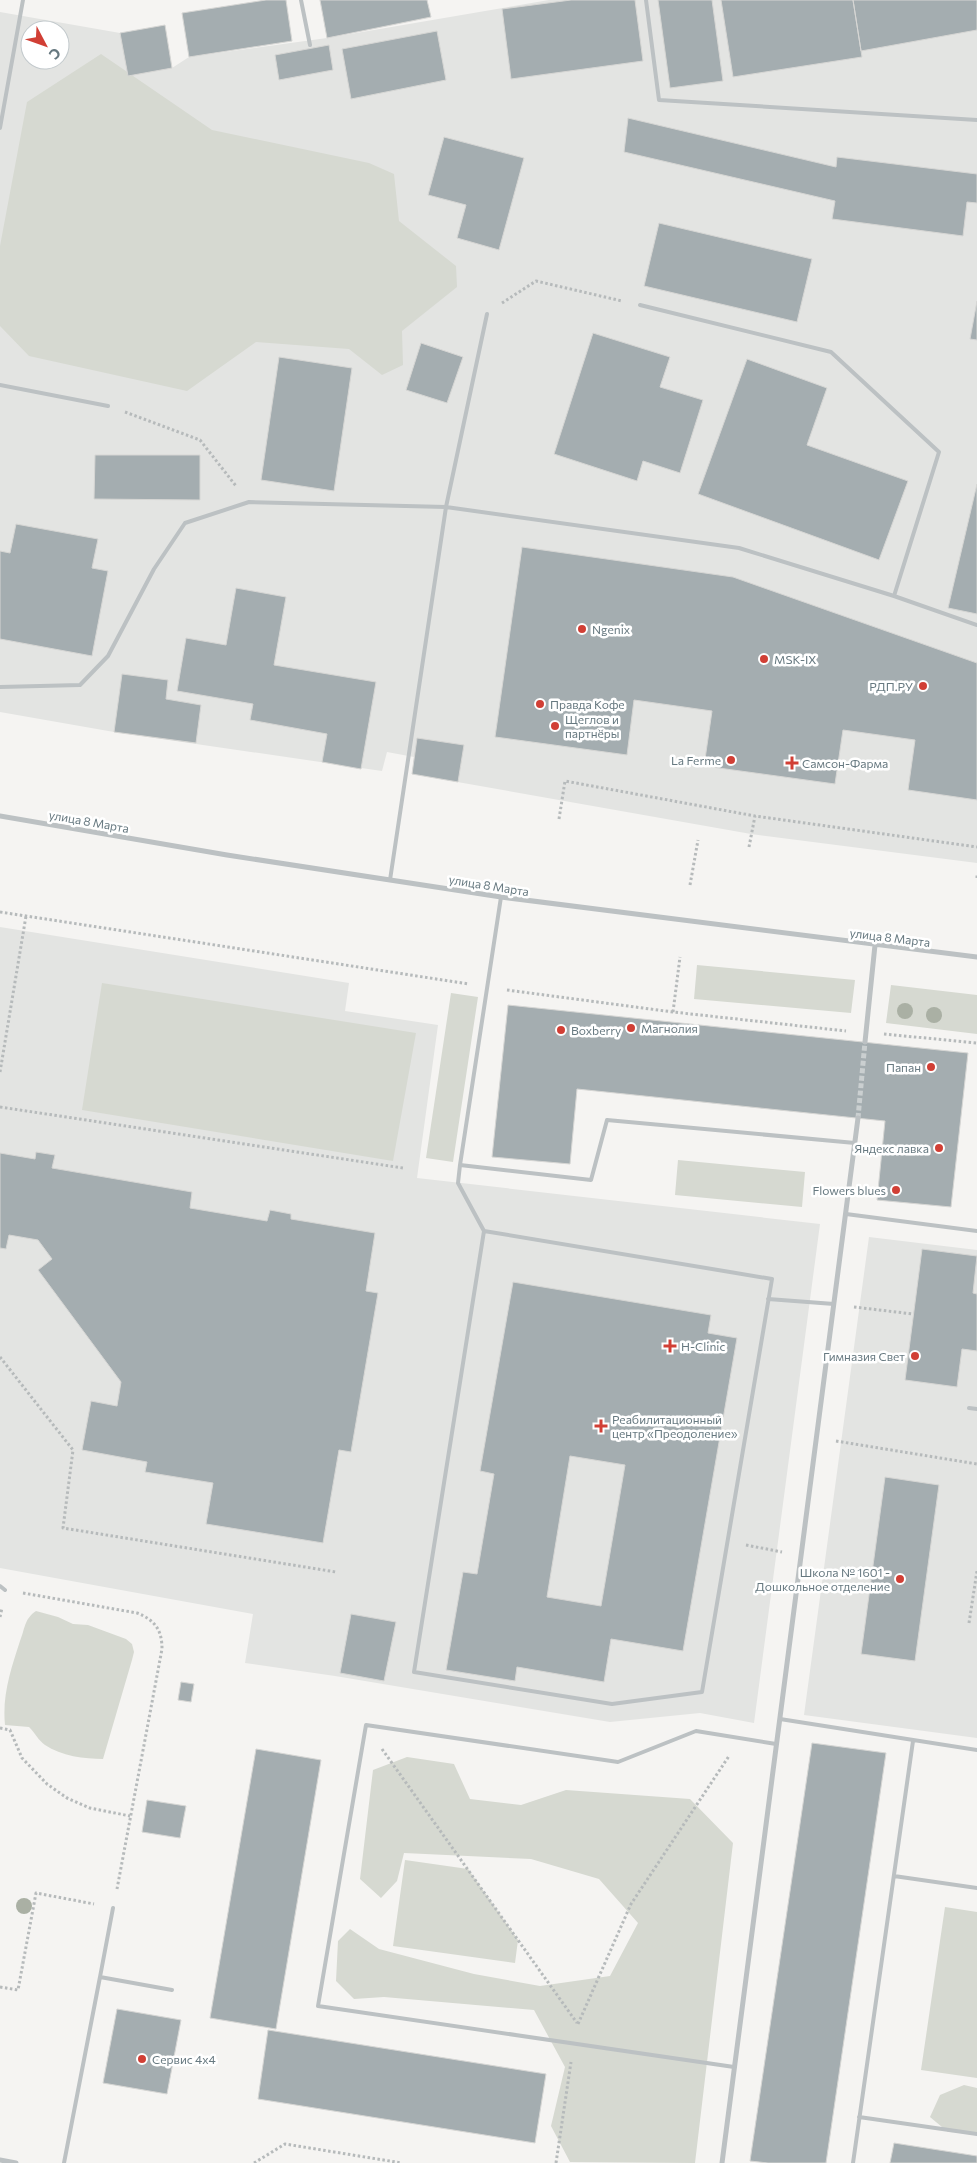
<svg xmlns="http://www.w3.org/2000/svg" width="977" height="2163" font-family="Commissioner,sans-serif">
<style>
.built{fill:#e3e4e2;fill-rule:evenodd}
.green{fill:#d6d9d1}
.building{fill:#a4adb0;stroke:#d6d6d4;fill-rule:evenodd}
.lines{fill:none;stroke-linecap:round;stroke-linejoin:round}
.street-tunnel{stroke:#cacfd0;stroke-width:5;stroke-dasharray:5 2.5;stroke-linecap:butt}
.path{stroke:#b6babb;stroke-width:3;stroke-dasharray:2.5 2.5;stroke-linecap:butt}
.lane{stroke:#bcc1c3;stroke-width:4}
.street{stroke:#bcc1c3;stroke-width:5}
.tree{fill:#aab0a4}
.poi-dot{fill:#d13f35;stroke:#fff;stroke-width:2}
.labels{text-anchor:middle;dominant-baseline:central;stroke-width:5;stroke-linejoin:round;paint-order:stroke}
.poi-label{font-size:12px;fill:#677980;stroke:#fff;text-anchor:start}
.street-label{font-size:12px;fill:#677980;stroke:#fff}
</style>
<rect width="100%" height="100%" fill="#f5f4f2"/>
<path class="built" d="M549,0H977V863L751,834L412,774L414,757L387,752L382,771L114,732L0,712V12L120,33L128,76L172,68L189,57L327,38ZM30,30H60V60H30Z
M0,927L349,983L345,1011L438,1025L417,1178L820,1224L754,1723L700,1713L610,1722L335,1676L245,1663L253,1614L0,1568Z
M869,1237L977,1250V1738L804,1715Z"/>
<path class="green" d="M101,54L212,130L369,163L394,174L399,221L456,266L457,287L402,331L403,365L382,375L349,349L256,342L187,391L29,356L0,326V246L27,102Z
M697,965L855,980L851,1013L694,999Z
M102,983L416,1033L393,1161L82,1110Z
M891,985L977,995V1034L886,1023Z
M451,993L478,997L453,1162L426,1158Z
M678,1160L805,1172L802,1207L675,1195Z
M36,1611L58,1617L73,1624L88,1625L126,1639L132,1644L134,1652L132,1660L103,1759C85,1759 61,1756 45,1745C39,1741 35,1733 29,1727L5,1725C2,1695 11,1669 20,1641C25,1629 24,1619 36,1611Z
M407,1757L454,1764L470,1799L521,1805L566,1790L690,1799L733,1843L695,2163L570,2162L551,2126L565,2067L534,2010L384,1997L354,1999L336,1981L338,1941L350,1929L379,1949L474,1974L540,1986L610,1976L638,1923L599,1879L531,1859L404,1853L397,1881L381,1898L360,1879L373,1770Z
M405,1860L468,1869L518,1940L515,1963L393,1946Z
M945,1907L977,1912V2078L921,2070Z
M964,2085L977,2088V2133L948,2132L930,2117L940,2095Z"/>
<path class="building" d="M266,0H286L292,41L189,57L182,13Z
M320,0H427L431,17L327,38Z
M571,0H635L643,61L511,79L502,9Z
M658,0H712L723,81L670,88Z
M721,0H853L862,57L733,77Z
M853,0H977V30L861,51Z
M165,25L172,68L128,76L120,33Z
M437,31L446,80L351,99L342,49Z
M329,45L333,70L279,80L275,55Z
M628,118L836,167L837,157L977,174V203L967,202L963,236L832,219L835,201L624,152Z
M444,137L524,158L499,250L457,238L466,205L428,195Z
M659,223L812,259L797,322L644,286Z
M977,301V340L970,339Z
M593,333L670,357L660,387L703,400L680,473L643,461L637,481L554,454Z
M421,343L463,357L447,403L406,390Z
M279,357L352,368L334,491L261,480Z
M747,359L827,388L807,445L908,481L879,560L698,494Z
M95,455H200V500L94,499Z
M977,484V614L948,608Z
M16,524L98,539L92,568L108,571L92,656L0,639V551L10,553Z
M522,547L733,577L977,663V800L908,790L915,740L843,730L835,784L704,766L712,711L634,700L627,755L495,737Z
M236,588L286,597L274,665L376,682L361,769L322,762L327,734L250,720L253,704L177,691L186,638L226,645Z
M122,674L168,680L166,699L201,705L196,743L114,732Z
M417,738L464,745L458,782L412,774Z
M508,1005L968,1053L951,1207L877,1200L885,1121L577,1089L570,1164L492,1157Z
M36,1152L55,1155L52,1168L192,1192L190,1208L267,1221L270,1210L291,1214V1219L375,1233L366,1291L378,1293L351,1452L339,1450L323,1543L206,1524L213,1483L145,1472L147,1462L82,1450L91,1401L117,1406L121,1382L38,1270L52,1259L38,1240L9,1235L6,1249L0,1248V1153L35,1159Z
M922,1249L977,1256L973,1293L977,1294V1351L962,1349L957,1387L905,1380Z
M513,1282L711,1315L708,1333L737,1338L683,1651L611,1639L604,1682L517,1667L515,1681L446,1670L463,1572L477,1574L494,1474L480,1471ZM570,1456L625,1465L601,1606L547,1597Z
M885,1477L939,1485L915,1661L861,1654Z
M351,1614L396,1622L384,1681L340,1673Z
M181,1682L194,1684L191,1702L178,1700Z
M812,1743L886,1753L826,2163H768L750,2161Z
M256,1749L321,1760L276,2029L210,2018Z
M147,1800L186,1806L180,1838L142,1832Z
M117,2009L181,2020L167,2094L103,2083Z
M268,2030L546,2074L535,2143L258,2099Z
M894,2143L977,2156V2163H890Z"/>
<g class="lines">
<path class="street-tunnel" d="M858,1118L865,1042"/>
<path class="path" d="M502,303L536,281L622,301
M125,412L200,440L236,486
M559,819L565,781L755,816L977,847
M749,847L755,816
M977,878V875
M690,885L698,840
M0,912L469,984
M507,990L673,1012L846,1031
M673,1012L680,957
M884,1034L977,1043
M0,1072L26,916
M0,1107L403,1168
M854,1307L913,1314
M0,1357L73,1450L63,1528L336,1572
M836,1441L977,1464
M746,1545L782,1552
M23,1593L137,1613C155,1620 162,1630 162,1649L117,1889
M0,1617L2,1608
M969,1623L977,1571
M0,1728L10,1730L22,1758L47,1784L67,1798L90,1808L130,1816
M382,1749L577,2023
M0,1987L18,1990L36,1893L94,1904
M578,2024L631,1904L729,1756
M254,2163L285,2144L402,2163
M556,2163L571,2062"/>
<path class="lane" d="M301,0L310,45
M646,0L659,100L977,120
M0,128L23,0
M640,305L831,352L939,452L894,596
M0,385L108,406
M0,687L80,685L108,656L154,569L185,523L249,502L446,507L739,548L894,596L977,625
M390,880L446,507L487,314
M501,897L460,1165L591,1180L607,1120L855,1143
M460,1165L458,1183L484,1231L772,1279L702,1692L612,1704L414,1672L484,1231
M846,1214L977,1231
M768,1299L834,1304
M969,1408L977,1409
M0,1586L5,1590
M780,1719L977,1750
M894,1876L977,1888
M100,1977L113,1908
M734,2067L318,2006L366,1725L618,1762L696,1731L776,1744
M859,2117L977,2134
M64,2163L100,1977L172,1990
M853,2163L913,1741"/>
<path class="street" d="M0,816L227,855L501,897L977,957
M865,1042L875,945
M0,2160L16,2163
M722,2163L858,1118"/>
</g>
<g class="tree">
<circle cx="905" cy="1011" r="8"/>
<circle cx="934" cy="1015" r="8"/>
<circle cx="24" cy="1906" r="8"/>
</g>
<g class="poi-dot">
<circle cx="582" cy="629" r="5"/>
<circle cx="764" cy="659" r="5"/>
<circle cx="923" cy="686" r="5"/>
<circle cx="540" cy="704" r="5"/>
<circle cx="555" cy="726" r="5"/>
<circle cx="731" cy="760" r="5"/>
<path d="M789.5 755.5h5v5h5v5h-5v5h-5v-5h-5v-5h5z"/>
<circle cx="631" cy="1028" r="5"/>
<circle cx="561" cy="1030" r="5"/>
<circle cx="931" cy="1067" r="5"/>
<circle cx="939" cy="1148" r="5"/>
<circle cx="896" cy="1190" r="5"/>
<path d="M667.5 1338.5h5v5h5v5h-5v5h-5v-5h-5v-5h5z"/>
<circle cx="915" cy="1356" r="5"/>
<path d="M598.5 1418.5h5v5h5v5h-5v5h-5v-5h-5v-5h5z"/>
<circle cx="900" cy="1579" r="5"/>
<circle cx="142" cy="2059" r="5"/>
</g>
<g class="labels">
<g class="poi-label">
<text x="592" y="629">Ngenix</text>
<text x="774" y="659">MSK-IX</text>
<text x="913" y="686" text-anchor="end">РДП.РУ</text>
<text x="550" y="704">Правда Кофе</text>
<text x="565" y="719">Щеглов и<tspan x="565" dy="14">партнёры</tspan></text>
<text x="721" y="760" text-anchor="end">La Ferme</text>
<text x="802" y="763">Самсон-Фарма</text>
<text x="641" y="1028">Магнолия</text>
<text x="571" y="1030">Boxberry</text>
<text x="921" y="1067" text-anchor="end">Папан</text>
<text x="929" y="1148" text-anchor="end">Яндекс лавка</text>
<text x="886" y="1190" text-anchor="end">Flowers blues</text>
<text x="681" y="1346">H-Clinic</text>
<text x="905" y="1356" text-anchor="end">Гимназия Свет</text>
<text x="612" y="1419">Реабилитационный<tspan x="612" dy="14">центр «Преодоление»</tspan></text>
<text x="890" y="1572" text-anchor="end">Школа № 1601 -<tspan x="890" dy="14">Дошкольное отделение</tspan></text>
<text x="152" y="2059">Сервис 4x4</text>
</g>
<g class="street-label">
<text transform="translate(89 821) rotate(10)">улица 8 Марта</text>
<text transform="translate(489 885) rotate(9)">улица 8 Марта</text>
<text transform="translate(890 937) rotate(7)">улица 8 Марта</text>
</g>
</g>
<g transform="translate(45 45) rotate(131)"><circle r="24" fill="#ffffff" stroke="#c2c9cc"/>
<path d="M0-4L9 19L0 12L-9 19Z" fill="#d13f35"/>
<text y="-8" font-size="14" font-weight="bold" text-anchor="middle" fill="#677980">С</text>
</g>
</svg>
